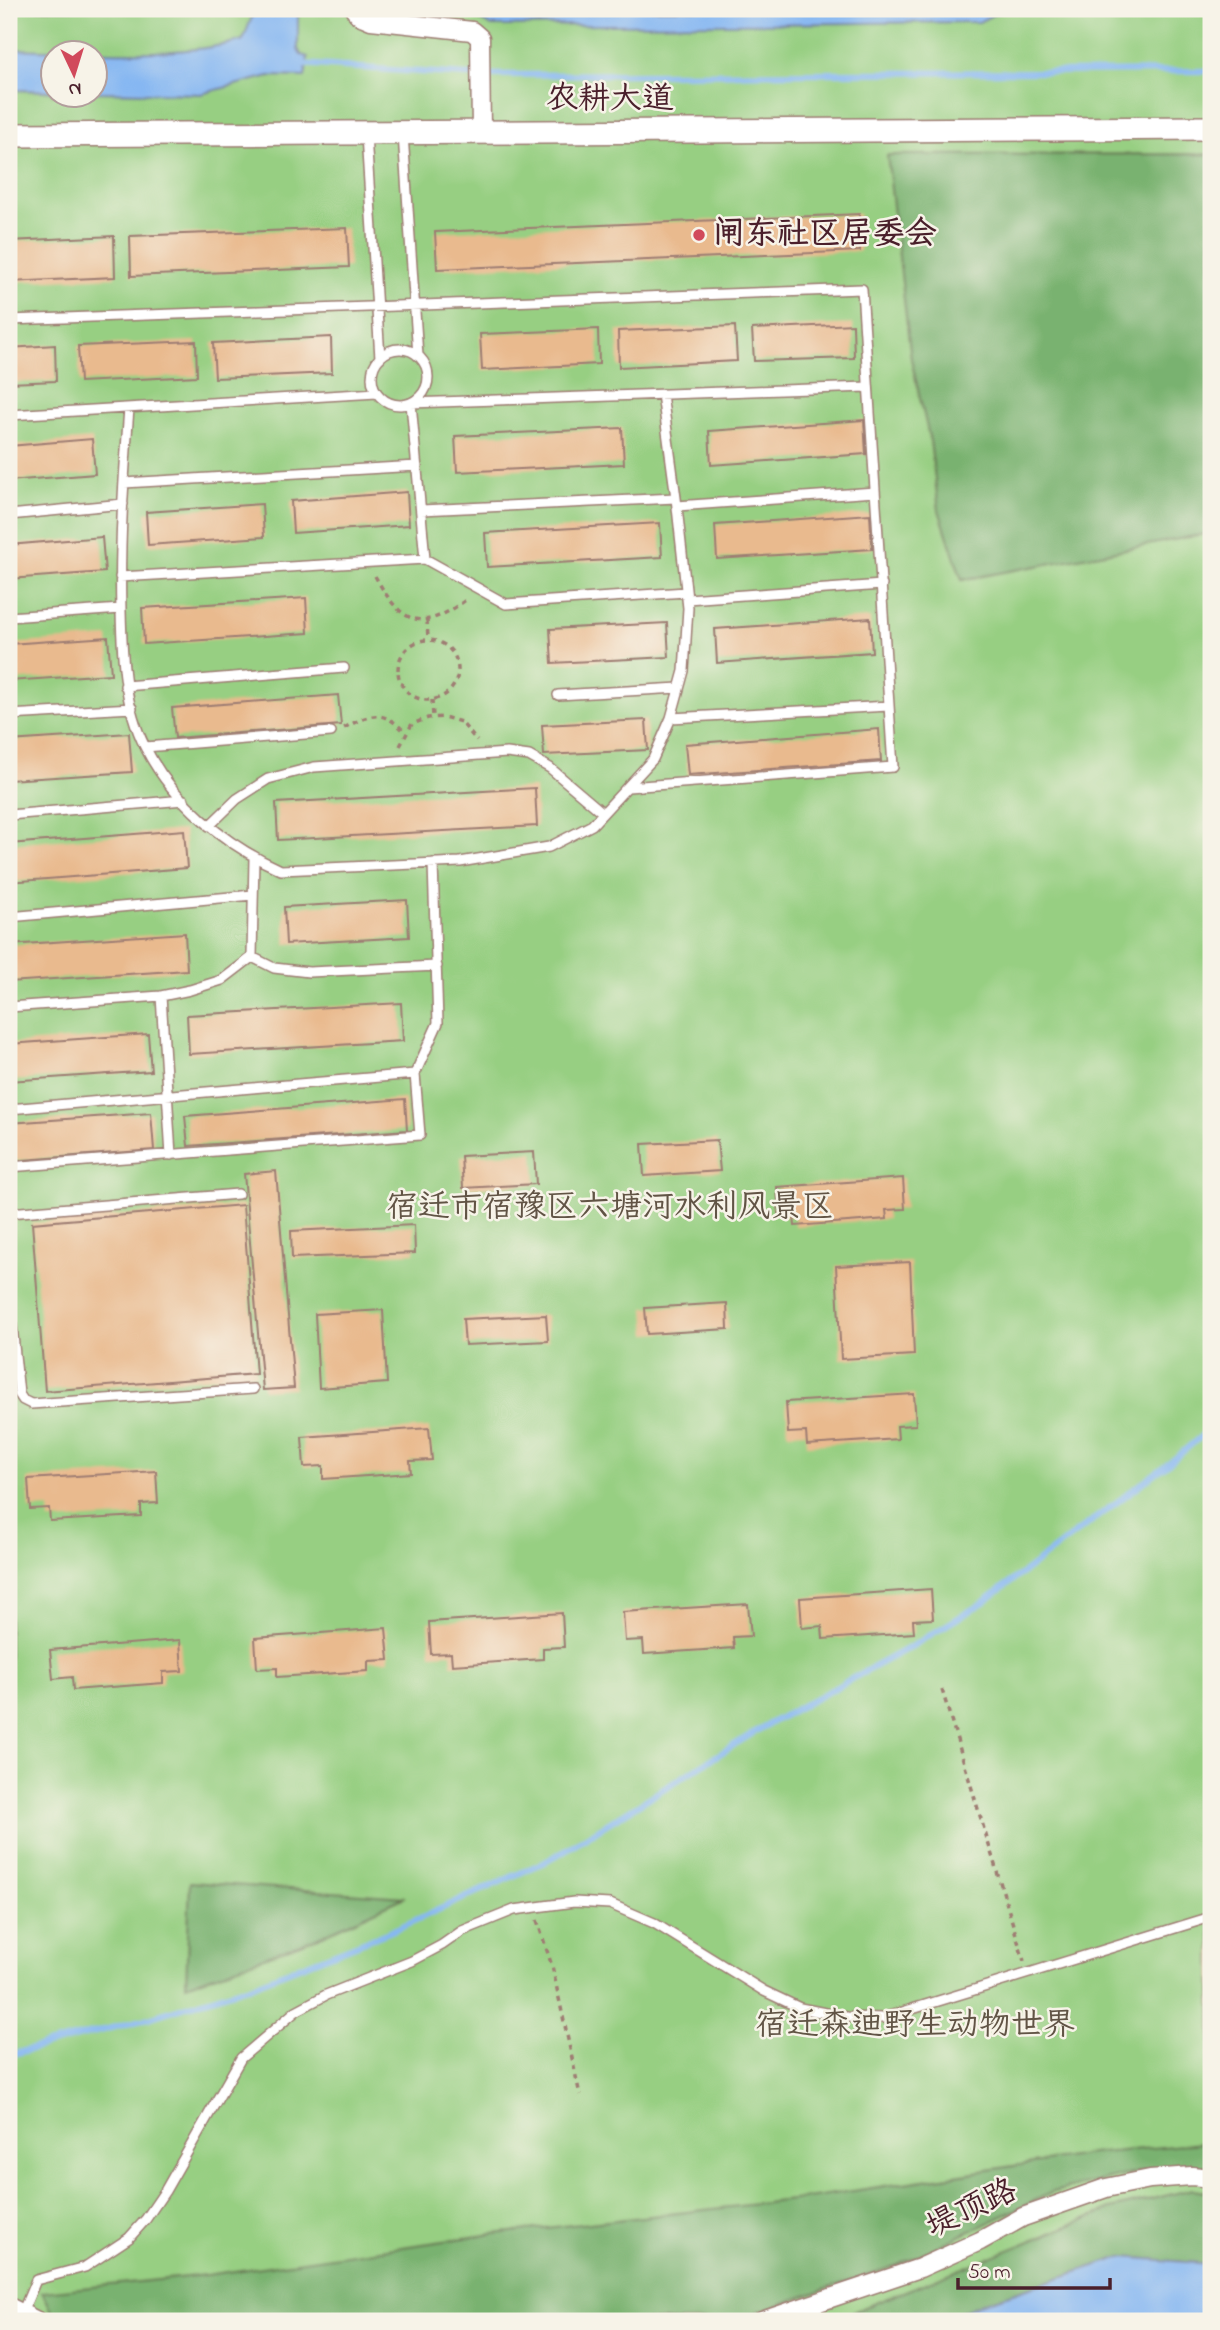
<svg xmlns="http://www.w3.org/2000/svg" width="1220" height="2330" font-family="'Indie Flower','LXGW WenKai TC',sans-serif">
<style>
.green{fill:#97cf82;stroke:#707756;stroke-width:2;fill-rule:evenodd}
.forest{fill:#79b270;stroke:#62684e;stroke-width:2}
.water{fill:#86b7f2;stroke:#686b8e;stroke-width:2}
.lines{fill:none;stroke-linecap:round;stroke-linejoin:round}
.stream{stroke:#86b7f2;stroke-width:6}
.building{fill:#e9ba8e}
.service-casing{stroke:#9e7d73;stroke-width:12}
.minor-casing{stroke:#9e7d73;stroke-width:21}
.tertiary-casing{stroke:#9e7d73;stroke-width:26}
.path{stroke:#9e7d73;stroke-width:3.5;stroke-dasharray:5 5;stroke-linecap:butt}
.service{stroke:#fff;stroke-width:9}
.minor{stroke:#fff;stroke-width:18}
.tertiary{stroke:#fff;stroke-width:23}
.poi-dot{fill:#d1495b;stroke:#f7f3e8;stroke-width:2.5}
.labels{text-anchor:middle;dominant-baseline:central;stroke-width:5;stroke-linejoin:round;paint-order:stroke}
.street-label{font-size:32px;fill:#4a1f2b;stroke:#f7f3e8}
.poi-label{font-size:32px;font-weight:bold;fill:#4a1f2b;stroke:#f7f3e8;text-anchor:start}
.park-label{font-size:32px;fill:#615445;stroke:#f7f3e8}
</style>
<rect width="100%" height="100%" fill="#f7f3e8"/>
<filter id="ink" filterUnits="userSpaceOnUse"><feTurbulence type="fractalNoise" baseFrequency=".0143" numOctaves="2"/><feDisplacementMap in="SourceGraphic" scale="14" xChannelSelector="R" yChannelSelector="G"/><feConvolveMatrix kernelMatrix="1 2 1 2 8 2 1 2 1" color-interpolation-filters="sRGB"/></filter>
<filter id="wash" filterUnits="userSpaceOnUse"><feTurbulence type="fractalNoise" baseFrequency=".00686" numOctaves="4" result="noise"/><feDisplacementMap in="SourceGraphic" scale="28" xChannelSelector="R" yChannelSelector="G"/><feGaussianBlur stdDeviation="1.57" result="paint"/><feColorMatrix in="noise" values="0 0 0 0 0 0 0 0 0 0 0 0 0 0 0 0 0 1.4 0 .05"/><feComposite in="paint" operator="in"/></filter>
<g filter="url(#wash)">
<rect width="100%" height="100%" fill="#f2dbbb"/>
<path class="green" d="M9,9H1211V2321H9ZM52,52H94V94H52Z"/>
<path class="forest" d="M1211,154V533L962,580L939,510L930,441L911,359L887,155Z
M190,1882L405,1897L314,1939L186,1985Z
M1211,2142V2166L1147,2170L1053,2192L898,2265L730,2321H58L42,2292L206,2275L493,2234L801,2199L1091,2154Z
M1193,2189L1211,2192V2264L1122,2257L982,2303L942,2321H830L1111,2209Z"/>
<path class="water" d="M255,9H298V49L301,55L308,57L305,77L269,76L201,94L95,92L94,52H52V91L9,90V49C80,50 175,60 243,40Z
M418,9H1004L979,22L492,26L469,14L432,20Z
M1122,2257L1211,2264V2321H942L982,2303Z"/>
<g class="lines">
<path class="stream" d="M300,64L466,75L1211,71
M9,2055L142,2020L250,1986L389,1932L549,1860L763,1727L914,1645L984,1602L1173,1460L1211,1428"/>
</g>
<g id="blocks">
<path class="building" d="M859,214L860,251L437,269L435,232Z
M347,228L349,267L131,276L130,236Z
M114,236L115,277L9,282V241Z
M853,324L854,358L754,361L752,329Z
M735,326L737,361L619,367L618,331Z
M598,329L599,364L482,370L480,334Z
M331,337L332,373L215,378L213,343Z
M196,341L197,376L80,382L78,346Z
M55,345L56,381L9,383V348Z
M864,420L866,454L711,465L709,431Z
M622,428L624,464L457,472L455,436Z
M92,439L95,474L9,481V446Z
M407,492L409,525L293,533L291,501Z
M262,504L264,537L148,545L146,512Z
M870,514L872,549L717,559L715,525Z
M660,523L662,557L487,567L485,533Z
M102,537L105,572L9,579V545Z
M306,598L308,633L144,644L142,608Z
M870,618L872,652L717,663L715,629Z
M667,623L669,657L552,663L550,629Z
M108,637L111,674L9,681V644Z
M338,695L341,725L175,738L172,708Z
M646,720L648,750L544,755L542,725Z
M879,729L881,761L688,775L685,744Z
M129,733L132,772L9,780V741Z
M535,788L537,826L278,840L276,803Z
M184,830L187,868L9,882V844Z
M407,900L409,937L286,944L284,907Z
M185,933L187,970L9,982V945Z
M401,1003L403,1041L189,1054L187,1015Z
M148,1034L151,1071L9,1081V1044Z
M405,1099L407,1130L188,1146L185,1116Z
M151,1113L154,1150L9,1161V1123Z
M717,1140L720,1171L644,1176L642,1144Z
M534,1152L536,1184L463,1188L461,1156Z
M276,1171L294,1388L263,1390L244,1174Z
M903,1178L905,1209L886,1210L887,1219L795,1226L794,1216L779,1217L777,1187Z
M243,1205L256,1374L45,1391L32,1223Z
M414,1225L415,1253L292,1258L291,1231Z
M910,1262L914,1355L841,1359L836,1266Z
M727,1303L728,1329L647,1334L645,1308Z
M383,1310L387,1383L319,1388L315,1314Z
M546,1315L548,1341L465,1345L463,1319Z
M914,1394L916,1425L897,1426L898,1439L807,1445L806,1432L788,1433L786,1402Z
M429,1428L432,1460L410,1461L411,1473L323,1479V1466L304,1467L302,1437Z
M156,1471L158,1503L141,1504V1516L50,1521L49,1508L30,1509L28,1479Z
M931,1589L933,1619L913,1620L914,1633L823,1639L822,1626L802,1628L800,1598Z
M748,1604L751,1636L733,1637L734,1648L644,1654L643,1640L625,1641L623,1612Z
M562,1613L564,1647L543,1648V1659L452,1665L451,1653L431,1654L429,1622Z
M386,1628L389,1660L368,1661V1671L277,1677V1668L257,1669L255,1638Z
M180,1640L182,1671L163,1672V1683L73,1690L72,1677L53,1679L50,1650Z"/>
</g>
</g>
<g filter="url(#ink)">
<use href="#blocks" fill-opacity="0" stroke="#9e7d73" stroke-width="2"/>
<g class="lines">
<defs>
<path id="service" d="M403,134L418,356
M366,135L380,358
M9,320L862,289L893,767L628,787
M372 377a28 28 0 1 1 56 0a28 28 0 1 1-56 0Z
M129,408C124,476 119,543 121,611C122,656 124,706 145,747C173,802 225,845 281,870L460,862L549,847L592,825L653,759L671,718L684,671L688,608L676,498L662,394
M9,415L377,393
M124,483L417,466
M677,506L875,492
M421,510L676,498
M9,515L123,504
M425,559L411,403L868,387
M120,577L425,559L506,604L686,592
M687,599L882,585
M9,617L121,609
M125,686L344,668
M558,695L679,688
M9,715L132,708
M671,718L889,706
M145,747L331,732
M9,815L184,800
M209,826L237,799L268,779L314,767L507,753L529,756L550,768L603,813
M9,917L253,895
M252,957L274,968L309,972L437,966
M161,996L171,1155
M9,1007L161,996L190,990L222,980L252,957L254,858
M9,1109L415,1074
M9,1167L420,1135L415,1074L438,1023L433,863
M9,1213L238,1194
M9,1296L19,1394L23,1400L31,1404L253,1389
M22,2313L36,2280L85,2267L129,2238L146,2219L165,2191L241,2058L296,2011L326,1995L412,1961L442,1945L462,1931L514,1910L574,1902L610,1904L654,1923L764,1991L800,2008L846,2017L883,2018L1211,1917"/>
<path id="minor" d="M354,9L359,15L371,20L472,31L480,38L481,132
M9,2307L37,2321
M762,2321L920,2268L980,2241L1023,2217L1106,2188L1150,2179L1192,2176L1211,2178"/>
<path id="tertiary" d="M9,135L1211,128"/>
</defs>
<use href="#service" class="service-casing"/>
<use href="#minor" class="minor-casing"/>
<use href="#tertiary" class="tertiary-casing"/>
<path class="path" d="M375,576C402,625 421,633 467,599
M427,620L428,639
M398 670a30 30 0 1 1 60 0a30 30 0 1 1-60 0Z
M432,700L433,717
M344,728C372,713 383,709 406,733
M400,746L412,724L428,718L444,717L461,722L477,741
M942,1690L1024,1961
M537,1920L552,1966L580,2095"/>
<use href="#service" class="service"/>
<use href="#minor" class="minor"/>
<use href="#tertiary" class="tertiary"/>
</g>
</g>
<circle class="poi-dot" cx="699" cy="235" r="7"/>
<g class="labels">
<g class="street-label">
<text x="610" y="100">农耕大道</text>
<text transform="translate(972 2210) rotate(-25)">堤顶路</text>
</g>
<g class="poi-label">
<text x="713" y="235">闸东社区居委会</text>
</g>
<g class="park-label">
<text x="610" y="1208">宿迁市宿豫区六塘河水利风景区</text>
<text x="915" y="2026">宿迁森迪野生动物世界</text>
</g>
</g>
<rect width="1220" height="2330" fill="none" stroke="#f7f3e8" stroke-width="35"/>
<g transform="translate(74 74) rotate(176)"><circle r="33" fill="#f7f3e8" stroke="#b29e9c" stroke-width="2"/>
<path d="M0-5L12 26L0 18L-12 26Z" fill="#d1495b"/>
<text y="-10" font-size="19" font-weight="bold" text-anchor="middle" fill="#4a1f2b">N</text>
</g>
<path d="M958 2278v10h152v-10" fill="none" stroke="#4a1f2b" stroke-width="3.5"/>
<text x="968" y="2278" font-size="21" fill="#4a1f2b" stroke="#f7f3e8" stroke-width="5" paint-order="stroke">50 m</text>
</svg>
